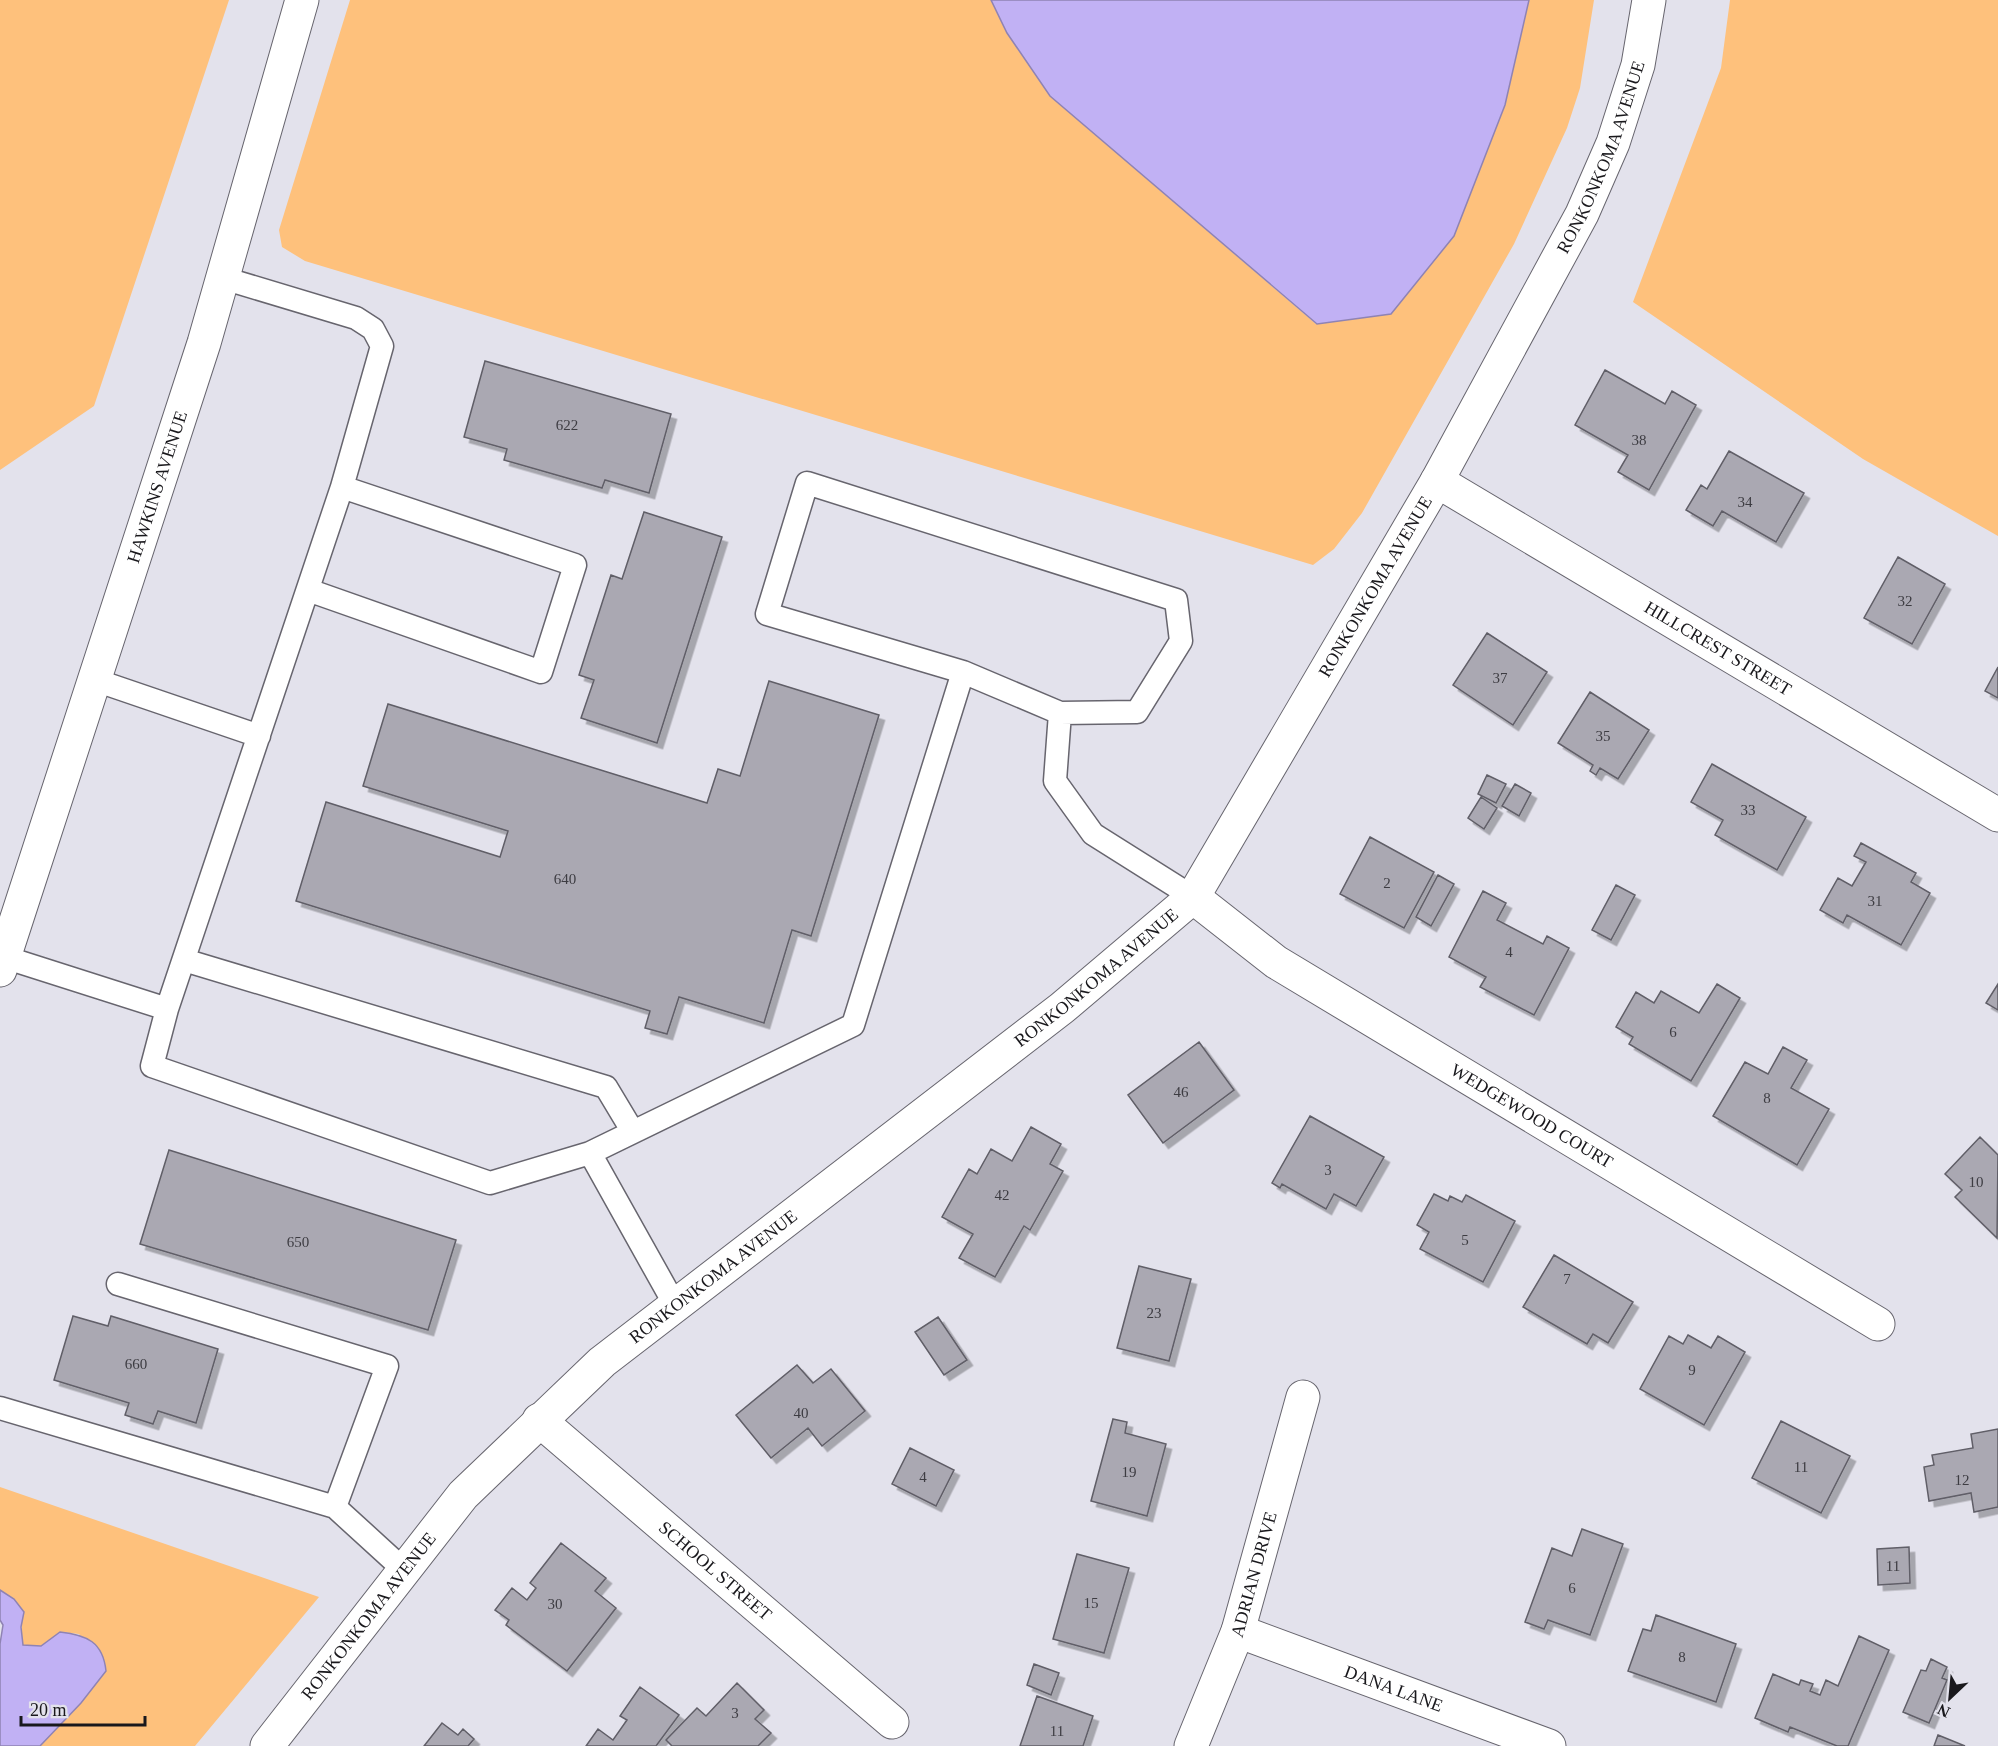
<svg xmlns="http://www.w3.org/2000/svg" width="1998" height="1746" font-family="'Times New Roman',serif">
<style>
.green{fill:#fec17c}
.water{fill:#c1b1f4;stroke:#8f83b3;stroke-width:1.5}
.building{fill:#aaa8b2;stroke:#605e67;stroke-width:1.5;filter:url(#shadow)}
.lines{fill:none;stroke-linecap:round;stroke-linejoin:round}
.lane-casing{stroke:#67656e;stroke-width:25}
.street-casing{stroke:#67656e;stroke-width:35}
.secondary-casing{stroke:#67656e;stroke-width:35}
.lane{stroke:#fff;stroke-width:22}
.street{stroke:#fff;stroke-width:33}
.secondary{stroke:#fff;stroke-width:33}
.labels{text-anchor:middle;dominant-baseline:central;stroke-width:5;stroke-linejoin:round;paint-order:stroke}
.number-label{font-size:15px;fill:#3d3c42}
.street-label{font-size:18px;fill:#19181c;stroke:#e3e2ec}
</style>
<defs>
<filter id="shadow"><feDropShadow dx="5.5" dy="5.5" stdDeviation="0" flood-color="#0004"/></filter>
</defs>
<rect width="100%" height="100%" fill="#e3e2ec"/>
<path class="green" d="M0,0H229L94,406L0,470Z
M350,0H991L1007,33L1050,96L1316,324L1390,314L1505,105L1529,0H1594L1580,88L1567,128L1514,244L1362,513L1334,549L1313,565L305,261L282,247L279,230Z
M1730,0H1998V536L1863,459L1633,302L1721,68Z
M0,1487L319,1597L195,1746H40L81,1703L106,1671L79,1634L60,1632L41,1646L22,1645C20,1616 29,1608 0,1590Z"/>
<path class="water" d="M991,0H1529L1505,105L1454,236L1391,314L1317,324L1050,96L1007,33Z
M0,1590L14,1599L24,1612L21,1627L23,1645L41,1646L60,1632C87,1635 103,1642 106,1671L81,1703L40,1746H0V1644L3,1625L0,1620Z"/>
<path class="building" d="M485,361L671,414L649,493L605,480L602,488L504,460L507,449L464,437Z
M1605,370L1665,404L1672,391L1696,405L1649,490L1618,472L1628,455L1575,425Z
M1729,451L1804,493L1776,542L1722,511L1713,526L1686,510L1701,485L1707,489Z
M644,512L722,537L657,743L581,718L594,680L579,675L611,575L622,579Z
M1898,557L1945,584L1912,644L1864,618Z
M1487,633L1547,672L1513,725L1453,685Z
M1998,667V698L1985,691Z
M769,681L879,715L811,936L792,930L764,1023L679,997L667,1034L645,1028L650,1011L296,901L326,802L500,857L508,831L363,786L388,704L707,803L718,769L740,776Z
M1590,692L1649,730L1618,779L1600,768L1596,775L1590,771L1593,765L1558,743Z
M1712,764L1806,817L1777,870L1715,835L1723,820L1691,802Z
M1487,775L1506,784L1496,803L1478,794Z
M1515,784L1531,793L1519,816L1502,806Z
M1481,797L1497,808L1484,829L1468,818Z
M1370,837L1434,872L1404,928L1340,894Z
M1861,843L1916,873L1911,882L1930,893L1901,945L1847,915L1843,923L1820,910L1838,878L1852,886L1866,862L1854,856Z
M1438,875L1454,884L1431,926L1416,917Z
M1616,885L1635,895L1611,940L1592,930Z
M1483,891L1506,903L1497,920L1543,944L1547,936L1569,948L1534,1015L1480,987L1486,977L1449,957Z
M1717,984L1740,998L1691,1081L1629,1044L1633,1037L1616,1027L1636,992L1654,1003L1661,991L1699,1013Z
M1998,984V1010L1986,1003Z
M1199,1042L1234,1090L1163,1143L1128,1095Z
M1783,1047L1807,1060L1791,1088L1829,1109L1797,1165L1713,1116L1745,1062L1768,1074Z
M1310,1116L1384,1157L1356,1206L1334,1194L1326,1209L1282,1184L1280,1188L1272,1183Z
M1031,1127L1061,1144L1050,1164L1063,1171L1030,1230L1024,1226L995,1277L959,1258L973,1234L942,1217L969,1169L977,1174L991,1149L1012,1161Z
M1980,1137L1998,1155L1997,1238L1955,1197L1962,1190L1945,1174Z
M169,1150L456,1240L428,1330L140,1244Z
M1434,1194L1448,1201L1450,1196L1462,1202L1466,1195L1515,1221L1483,1282L1420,1249L1429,1232L1417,1225Z
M1554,1255L1633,1302L1608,1343L1593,1334L1587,1344L1523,1307Z
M1139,1266L1191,1279L1169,1361L1117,1348Z
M73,1316L108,1326L111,1316L218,1349L196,1423L158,1411L153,1424L125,1415L129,1403L54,1380Z
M938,1317L967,1360L944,1375L915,1332Z
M1688,1335L1711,1348L1718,1336L1745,1352L1704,1425L1640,1389L1669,1336L1683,1344Z
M797,1365L813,1383L831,1369L865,1411L822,1446L808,1428L771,1458L736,1415Z
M1113,1419L1127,1422L1125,1433L1166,1444L1147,1516L1091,1501Z
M1781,1421L1850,1456L1821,1513L1752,1478Z
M1998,1429V1507L1974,1512L1971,1493L1929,1501L1924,1467L1934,1465L1932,1455L1973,1448L1971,1434Z
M910,1448L954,1470L936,1506L892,1484Z
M1582,1529L1623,1544L1590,1635L1548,1620L1544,1629L1525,1622L1552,1548L1572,1556Z
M561,1543L606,1578L595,1591L616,1608L567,1671L506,1625L509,1620L495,1610L512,1588L527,1600L536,1588L530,1583Z
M1909,1547L1910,1583L1878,1585L1877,1549Z
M1077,1554L1129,1568L1104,1653L1053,1639Z
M1656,1615L1736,1644L1716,1702L1628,1671L1643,1629L1651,1631Z
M1859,1636L1889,1650L1848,1746H1837L1790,1727L1788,1732L1755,1718L1773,1674L1799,1685L1801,1680L1813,1684L1810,1691L1820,1695L1826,1680L1838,1686Z
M1931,1659L1947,1667L1942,1678L1947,1680L1929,1723L1903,1712L1921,1670L1926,1671Z
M1034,1664L1059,1673L1051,1695L1027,1685Z
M737,1683L764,1710L755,1719L771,1733L758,1746H672L666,1740L697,1708L706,1716Z
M640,1687L679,1715L656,1746H586L598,1729L613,1740L627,1720L620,1716Z
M1037,1696L1093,1716L1083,1746H1020Z
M442,1723L458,1735L463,1729L474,1739L468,1746H424Z
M1938,1735L1965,1746H1934Z"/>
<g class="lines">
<defs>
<path id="lane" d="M223,278L356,318L373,329L382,346L342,487
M963,672L767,614L807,483L1176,600L1181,641L1137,712L1060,713
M95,680L259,736
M4,957L167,1009L342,487L575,565L541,672L308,590
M184,960L606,1087L633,1132
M167,1009L152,1066L490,1183L590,1153L853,1025L963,672L1060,713L1055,781L1093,834L1193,897
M590,1153L675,1305
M118,1284L387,1366L335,1507
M0,1408L335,1507L404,1570"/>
<g id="street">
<path id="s1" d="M1437,481L1998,815"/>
<path id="s2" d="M1193,897L1276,962L1878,1324"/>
<path id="s3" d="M539,1420L892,1722"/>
<path id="s4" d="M1238,1631L1549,1746"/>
<path id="s5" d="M1191,1746L1238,1631L1303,1397"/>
</g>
<g id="secondary">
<path id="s6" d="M0,970L204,343L302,0"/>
<path id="s7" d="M267,1746L463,1495L602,1362L1062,1008L1193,897L1437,481L1582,214L1613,143L1638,65L1649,0"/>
</g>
</defs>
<use href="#lane" class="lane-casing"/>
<use href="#street" class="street-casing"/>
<use href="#secondary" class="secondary-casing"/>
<use href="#lane" class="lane"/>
<use href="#street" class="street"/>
<use href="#secondary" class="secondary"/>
</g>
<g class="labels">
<g class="number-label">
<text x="567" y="425">622</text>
<text x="1639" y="440">38</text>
<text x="1745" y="502">34</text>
<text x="1905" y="601">32</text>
<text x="1500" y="678">37</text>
<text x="1603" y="736">35</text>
<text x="1748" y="810">33</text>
<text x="565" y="879">640</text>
<text x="1387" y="883">2</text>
<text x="1875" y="901">31</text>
<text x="1509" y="952">4</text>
<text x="1673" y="1032">6</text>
<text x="1181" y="1092">46</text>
<text x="1767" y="1098">8</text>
<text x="1328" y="1170">3</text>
<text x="1976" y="1182">10</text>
<text x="1002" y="1195">42</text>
<text x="1465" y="1240">5</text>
<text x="298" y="1242">650</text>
<text x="1567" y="1279">7</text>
<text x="1154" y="1313">23</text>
<text x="136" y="1364">660</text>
<text x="1692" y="1370">9</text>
<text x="801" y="1413">40</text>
<text x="1801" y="1467">11</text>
<text x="1129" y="1472">19</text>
<text x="923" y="1477">4</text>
<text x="1962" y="1480">12</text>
<text x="1893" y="1566">11</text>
<text x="1572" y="1588">6</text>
<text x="1091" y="1603">15</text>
<text x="555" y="1604">30</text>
<text x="1682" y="1657">8</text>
<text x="735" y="1713">3</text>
<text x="1057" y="1731">11</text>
</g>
<g class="street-label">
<text stroke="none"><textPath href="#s7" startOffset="2109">RONKONKOMA AVENUE</textPath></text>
<text stroke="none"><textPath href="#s6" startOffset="508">HAWKINS AVENUE</textPath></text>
<text stroke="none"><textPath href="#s7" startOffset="1623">RONKONKOMA AVENUE</textPath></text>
<text stroke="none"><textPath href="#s1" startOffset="327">HILLCREST STREET</textPath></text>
<text stroke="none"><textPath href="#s7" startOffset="1137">RONKONKOMA AVENUE</textPath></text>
<text stroke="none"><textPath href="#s2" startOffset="404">WEDGEWOOD COURT</textPath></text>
<text stroke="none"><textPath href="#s7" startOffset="651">RONKONKOMA AVENUE</textPath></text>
<text stroke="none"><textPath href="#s3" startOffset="232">SCHOOL STREET</textPath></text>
<text stroke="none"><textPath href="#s5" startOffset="183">ADRIAN DRIVE</textPath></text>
<text stroke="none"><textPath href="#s7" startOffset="165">RONKONKOMA AVENUE</textPath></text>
<text stroke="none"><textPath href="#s4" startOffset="166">DANA LANE</textPath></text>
</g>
</g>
<g transform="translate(1950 1698) rotate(206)" stroke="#e3e2ec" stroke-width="4.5" paint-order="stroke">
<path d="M0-4.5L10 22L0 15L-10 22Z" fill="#19181c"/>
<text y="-9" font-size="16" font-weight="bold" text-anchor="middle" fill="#19181c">N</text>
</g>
<path d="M21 1716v9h124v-9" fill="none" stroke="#19181c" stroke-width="3"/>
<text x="30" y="1716" font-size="18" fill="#19181c" stroke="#e3e2ec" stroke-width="4.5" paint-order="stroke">20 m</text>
</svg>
